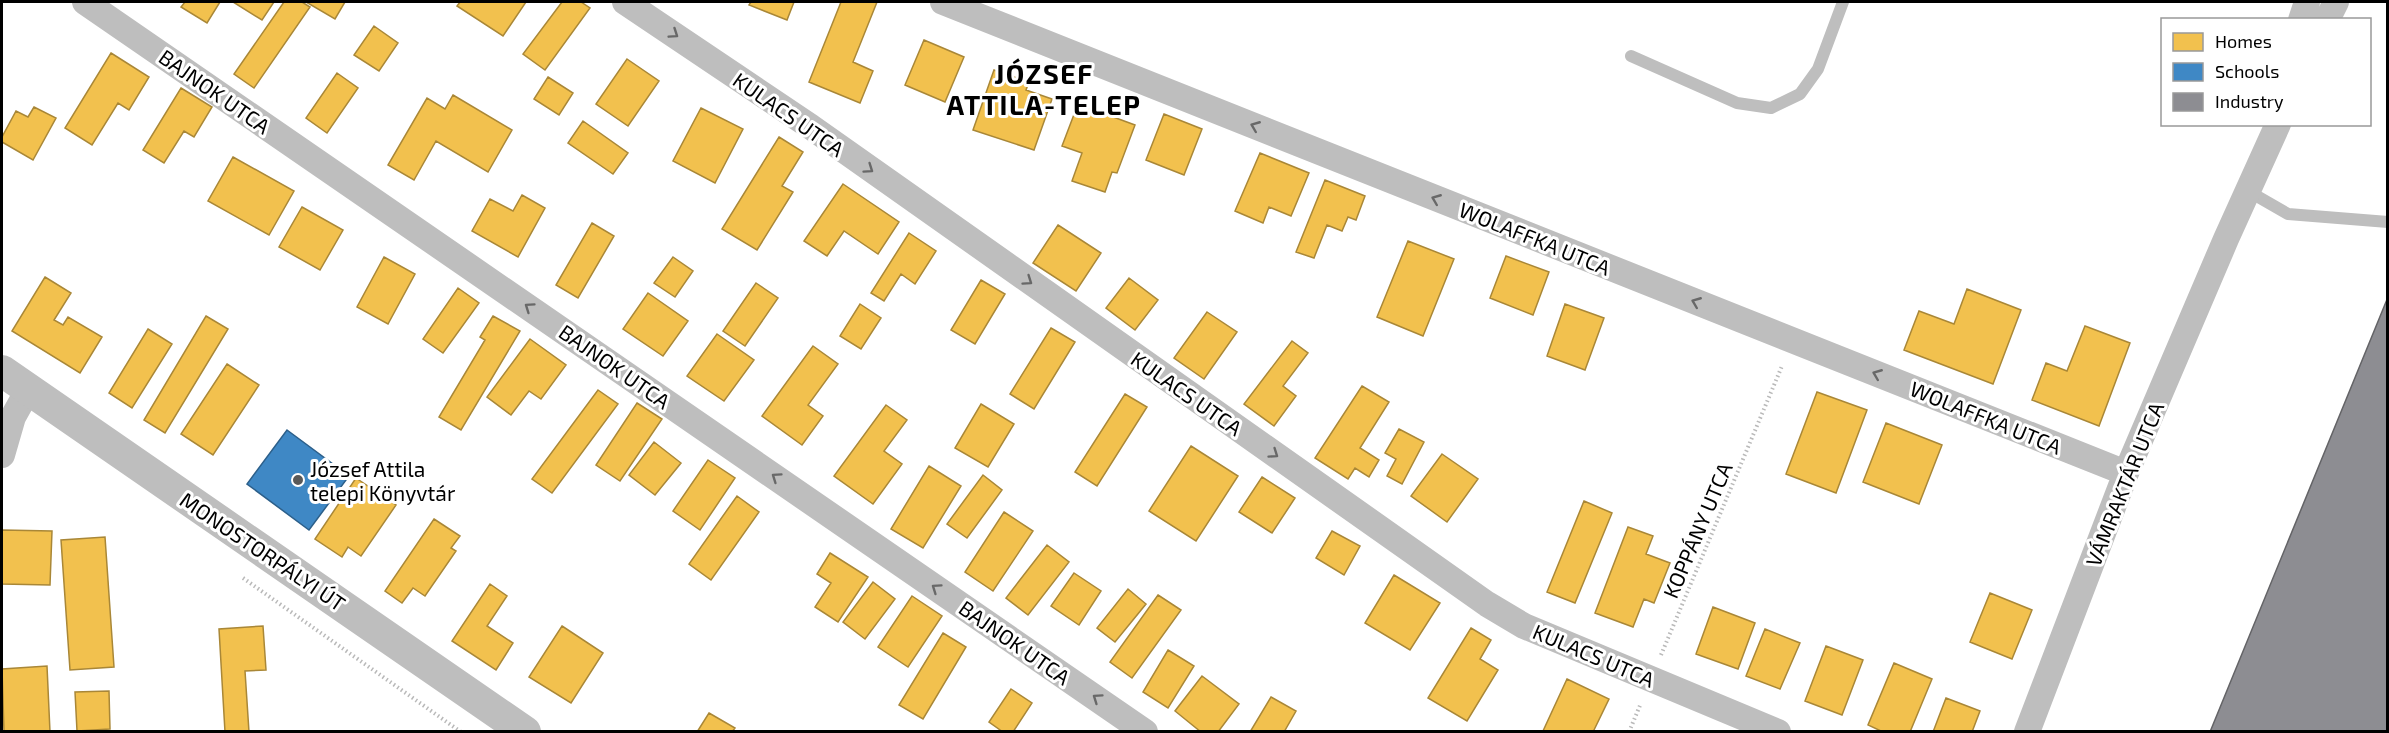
<svg xmlns="http://www.w3.org/2000/svg" width="2389" height="733" font-family="'Exo 2',sans-serif">
<style>
.homes{fill:#f2c14e;stroke:#a98737;stroke-width:1.5}
.schools{fill:#3f88c5;stroke:#2c5f8a;stroke-width:1.5}
.industry{fill:#8d8d92;stroke:#636366;stroke-width:1.5}
.lines{fill:none;stroke-linecap:round;stroke-linejoin:round}
.path{stroke:#b9b9b9;stroke-width:4;stroke-dasharray:1.5 3;stroke-linecap:butt}
.service{stroke:#bebebe;stroke-width:12}
.minor{stroke:#bebebe;stroke-width:26}
.tertiary{stroke:#bebebe;stroke-width:32}
.oneway{stroke:#686868}
.poi-dot{fill:#595959;stroke:#fff;stroke-width:2}
.labels{text-anchor:middle;dominant-baseline:central;stroke-width:6;stroke-linejoin:round;paint-order:stroke}
.street-label{font-size:21px;fill:#000;stroke:#fff}
.poi-label{font-size:21px;fill:#000;stroke:#fff;text-anchor:start}
.district-label{font-size:27px;font-weight:bold;letter-spacing:1.5px;fill:#000;stroke:#fff}
</style>
<rect width="100%" height="100%" fill="#fff"/>
<path class="homes" d="M185,2H220L207,23L181,7Z
M233,2H274L262,20Z
M284,2H302L310,7L254,88L234,74Z
M306,2H345L335,19Z
M460,2H526L503,36L457,6Z
M562,2H581L590,8L545,70L523,54Z
M751,2H794L787,20L749,5Z
M841,2H877L853,62L873,71L860,103L809,82Z
M374,26L398,43L379,71L354,55Z
M924,40L964,57L945,102L905,85Z
M111,53L149,77L129,110L118,103L92,145L65,128Z
M627,59L659,81L628,126L596,104Z
M994,70L1029,82L1026,90L1052,99L1034,150L973,130Z
M337,73L358,88L327,133L306,118Z
M548,77L573,93L559,115L534,99Z
M181,88L212,107L194,137L184,131L164,163L143,150Z
M453,95L512,130L488,172L436,141L414,180L388,165L427,98L445,109Z
M1078,104L1135,125L1117,173L1112,172L1105,192L1072,181L1082,153L1062,146Z
M34,107L56,118L33,160L2,142V137L16,111L28,117Z
M701,108L743,129L715,183L673,161Z
M1164,114L1202,129L1184,175L1146,160Z
M583,121L628,153L613,174L568,143Z
M779,137L803,152L782,186L793,192L757,250L722,229Z
M1260,153L1309,173L1291,216L1269,207L1263,223L1235,211Z
M233,157L294,191L269,235L208,201Z
M1325,180L1365,196L1356,220L1348,217L1342,231L1327,225L1314,258L1296,252Z
M843,184L899,222L878,254L844,231L827,256L804,241Z
M522,195L545,208L518,257L472,231L490,199L513,211Z
M302,207L343,230L320,270L279,247Z
M592,223L614,236L578,298L556,285Z
M1058,225L1101,253L1076,291L1033,263Z
M909,233L936,251L915,284L901,274L884,301L871,293Z
M1408,241L1454,259L1423,336L1377,317Z
M1506,256L1549,272L1533,315L1490,298Z
M384,257L415,274L388,324L357,307Z
M673,257L693,271L675,297L654,283Z
M45,277L71,293L54,320L63,325L68,317L102,337L80,373L12,331Z
M1129,278L1158,300L1135,330L1106,308Z
M981,280L1005,294L975,344L951,330Z
M756,283L778,298L745,346L723,331Z
M458,288L479,303L443,353L423,339Z
M1967,289L2021,310L1993,384L1904,350L1919,311L1954,324Z
M648,293L688,321L663,356L623,329Z
M860,304L881,318L861,349L840,336Z
M1565,304L1604,318L1585,370L1547,356Z
M1207,312L1237,332L1204,379L1174,358Z
M206,316L228,329L165,433L144,420Z
M493,316L520,331L461,430L439,417L485,340L480,337Z
M2085,326L2130,343L2099,426L2032,400L2046,363L2067,371Z
M1051,328L1075,342L1034,409L1010,394Z
M148,329L172,344L132,408L109,393Z
M717,334L754,360L724,401L687,376Z
M530,339L566,365L541,399L529,391L511,415L487,397Z
M1292,341L1308,353L1283,386L1296,396L1274,426L1244,404Z
M813,346L838,364L808,405L823,416L802,445L762,416Z
M227,364L259,385L213,455L181,434Z
M1362,386L1389,402L1360,448L1379,460L1369,477L1355,468L1348,479L1315,458Z
M598,390L618,404L552,493L532,479Z
M1817,392L1867,410L1836,493L1786,474Z
M1125,394L1147,407L1097,486L1075,472Z
M637,403L662,419L620,481L596,465Z
M981,404L1014,424L988,467L955,448Z
M886,405L907,420L884,451L902,464L873,504L834,476Z
M1886,423L1942,445L1919,504L1863,482Z
M1399,429L1424,442L1402,484L1387,476L1396,459L1385,453Z
M654,442L681,463L655,495L629,475Z
M1191,446L1238,476L1196,541L1149,511Z
M1442,454L1478,479L1447,522L1411,496Z
M708,460L735,478L700,530L673,511Z
M929,466L961,486L923,548L891,529Z
M983,475L1002,490L967,538L947,524Z
M1262,477L1295,498L1272,533L1239,512Z
M356,478L396,505L361,556L348,547L342,557L315,539Z
M737,496L759,512L711,580L689,564Z
M1584,501L1612,513L1575,603L1547,592Z
M1004,512L1033,531L993,591L965,572Z
M434,519L460,536L451,548L456,551L425,596L413,588L402,603L385,591Z
M1628,527L1653,536L1646,554L1670,563L1654,603L1644,599L1633,627L1595,613Z
M2,530L52,531L50,585L2,584Z
M1332,531L1360,546L1344,575L1316,558Z
M105,537L114,667L70,670L61,540Z
M1047,545L1069,562L1028,615L1006,598Z
M830,553L868,577L838,622L815,607L831,583L817,574Z
M1074,573L1101,591L1079,625L1051,606Z
M1394,575L1440,603L1410,650L1365,623Z
M873,582L895,599L865,639L843,622Z
M490,584L507,596L487,626L513,643L496,670L452,641Z
M1128,589L1146,604L1115,642L1097,628Z
M1990,593L2032,610L2012,659L1970,642Z
M1158,595L1181,610L1132,678L1110,662Z
M912,596L942,616L908,667L878,647Z
M1713,607L1755,623L1738,669L1696,654Z
M263,626L266,670L245,671L249,732H225L219,629Z
M562,626L603,653L571,703L529,677Z
M1471,628L1491,640L1480,659L1498,670L1467,721L1428,698Z
M1765,629L1800,643L1780,689L1746,676Z
M943,633L966,647L923,719L899,705Z
M1826,646L1863,660L1842,715L1805,701Z
M1168,650L1194,666L1168,708L1143,692Z
M1894,663L1932,679L1910,732H1883L1868,725Z
M47,666L50,732H4L2,669Z
M1202,676L1239,704L1218,732H1201L1175,711Z
M1567,679L1609,699L1593,732L1543,731Z
M1011,689L1032,703L1013,732H1003L989,722Z
M109,691L110,729L77,731L75,692Z
M1271,697L1296,711L1284,732H1250Z
M1946,698L1980,711L1972,732H1933Z
M709,713L735,728L732,732H697Z"/>
<path class="schools" d="M287,430L349,476L309,530L247,484Z"/>
<path class="industry" d="M2388,297V732H2210Z"/>
<g class="lines">
<path class="path" d="M243,578L461,732
M1661,655L1782,366
M1629,732L1641,703"/>
<path class="service" d="M1631,56L1737,103L1771,108L1800,94L1818,69L1843,2
M2248,191L2288,214L2388,222"/>
<path class="minor" d="M85,2L1145,732
M625,2L811,127L1487,604L1524,626L1778,732
M943,2L2126,473
M2301,20L2307,2
M2327,20L2336,2
M2,455L13,417L28,390
M2027,732L2126,473L2226,239L2278,124"/>
<path class="tertiary" d="M2,371L525,732"/>
</g>
<defs><path id="oneway-chevron" d="M-2-3.5L2.5 0L-2 3.5" fill="none" stroke-width="1.6" stroke-linecap="round" stroke-linejoin="round" transform="scale(1.5)"/></defs>
<g class="oneway">
<use href="#oneway-chevron" transform="translate(674 34) rotate(34)"/>
<use href="#oneway-chevron" transform="translate(1255 126) rotate(-158)"/>
<use href="#oneway-chevron" transform="translate(869 169) rotate(35)"/>
<use href="#oneway-chevron" transform="translate(1436 199) rotate(-158)"/>
<use href="#oneway-chevron" transform="translate(1028 281) rotate(35)"/>
<use href="#oneway-chevron" transform="translate(1696 302) rotate(-158)"/>
<use href="#oneway-chevron" transform="translate(529 307) rotate(-145)"/>
<use href="#oneway-chevron" transform="translate(1877 374) rotate(-158)"/>
<use href="#oneway-chevron" transform="translate(1274 454) rotate(35)"/>
<use href="#oneway-chevron" transform="translate(776 477) rotate(-145)"/>
<use href="#oneway-chevron" transform="translate(936 588) rotate(-145)"/>
<use href="#oneway-chevron" transform="translate(1097 698) rotate(-145)"/>
</g>
<circle class="poi-dot" cx="298" cy="480" r="6"/>
<g class="labels">
<g class="street-label">
<text transform="translate(215 91) rotate(35)">BAJNOK UTCA</text>
<text transform="translate(789 114) rotate(35)">KULACS UTCA</text>
<text transform="translate(1535 238) rotate(22)">WOLAFFKA UTCA</text>
<text transform="translate(615 366) rotate(35)">BAJNOK UTCA</text>
<text transform="translate(1187 393) rotate(35)">KULACS UTCA</text>
<text transform="translate(1986 417) rotate(22)">WOLAFFKA UTCA</text>
<text transform="translate(2124 484) rotate(-68)">VÁMRAKTÁR UTCA</text>
<text transform="translate(1697 530) rotate(-67)">KOPPÁNY UTCA</text>
<text transform="translate(263 551) rotate(34)">MONOSTORPÁLYI ÚT</text>
<text transform="translate(1015 642) rotate(35)">BAJNOK UTCA</text>
<text transform="translate(1594 655) rotate(23)">KULACS UTCA</text>
</g>
<g class="poi-label">
<text x="310" y="468">József Attila<tspan x="310" dy="24">telepi Könyvtár</tspan></text>
</g>
<g class="district-label">
<text x="1044" y="73">JÓZSEF<tspan x="1044" dy="31">ATTILA-TELEP</tspan></text>
</g>
</g>
<rect width="2389" height="733" fill="none" stroke="#000000" stroke-width="6"/>
<rect x="2161" y="18" width="210" height="108" fill="#ffffff" stroke="#999999" stroke-width="1.5"/>
<rect x="2173" y="33" width="30" height="18" fill="#f2c14e" stroke="#999999" stroke-width="1.5"/>
<text x="2215" y="48" font-size="18" fill="#000000">Homes</text>
<rect x="2173" y="63" width="30" height="18" fill="#3f88c5" stroke="#999999" stroke-width="1.5"/>
<text x="2215" y="78" font-size="18" fill="#000000">Schools</text>
<rect x="2173" y="93" width="30" height="18" fill="#8d8d92" stroke="#999999" stroke-width="1.5"/>
<text x="2215" y="108" font-size="18" fill="#000000">Industry</text>
</svg>
